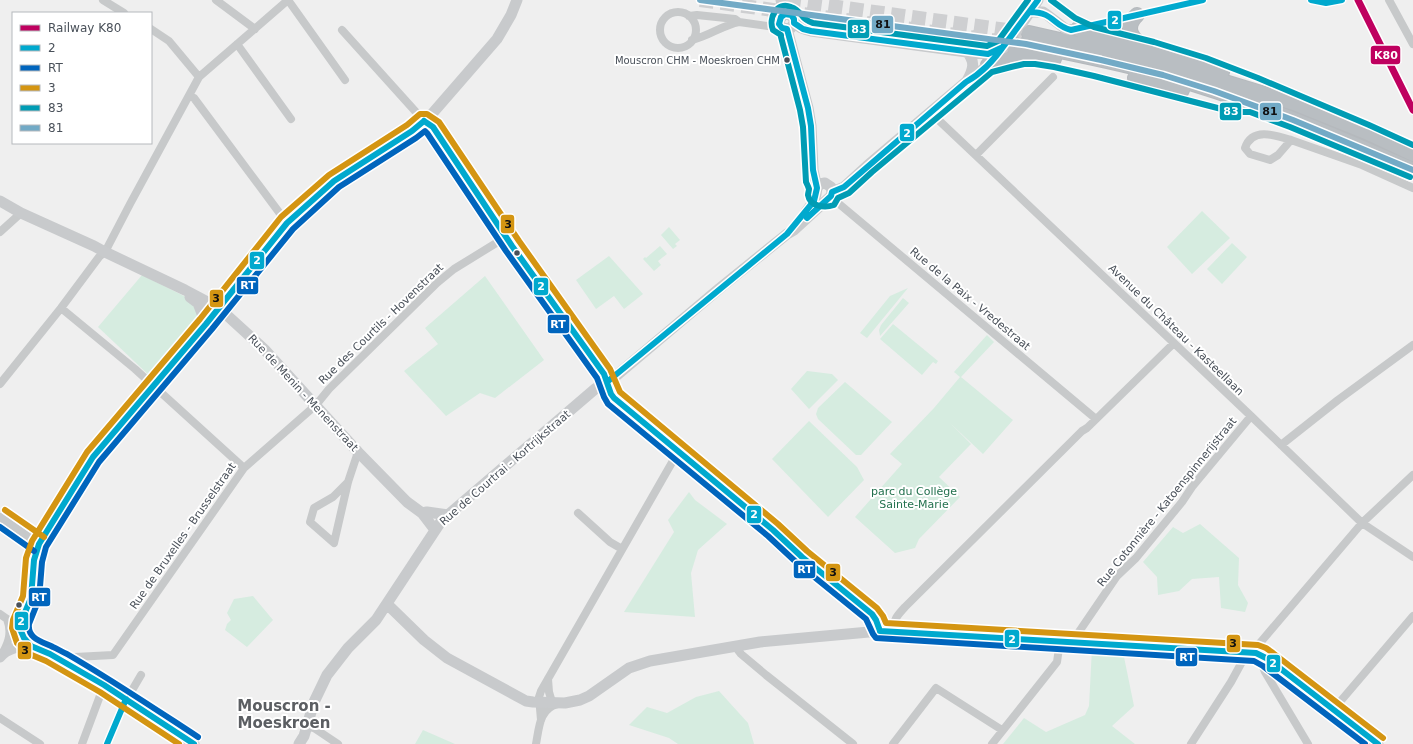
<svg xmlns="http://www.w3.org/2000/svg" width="1413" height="744" font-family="'DejaVu Sans',sans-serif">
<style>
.green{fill:#d6ece0}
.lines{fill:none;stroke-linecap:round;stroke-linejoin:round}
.highway-tunnel{stroke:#cecfd1;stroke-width:14;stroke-dasharray:14 7;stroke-linecap:butt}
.highway-casing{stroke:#b5b9bd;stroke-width:16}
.street{stroke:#c7c9ca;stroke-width:8}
.secondary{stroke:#c8cacc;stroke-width:11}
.highway{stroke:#b9bec2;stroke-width:14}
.bus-1-casing{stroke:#fff;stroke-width:9}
.bus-2-casing{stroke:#fff;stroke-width:9}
.bus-3-casing{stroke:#fff;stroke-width:9}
.bus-4-casing{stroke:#fff;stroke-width:9}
.bus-5-casing{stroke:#fff;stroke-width:9}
.bus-1{stroke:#00a9ce;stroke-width:6}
.bus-2{stroke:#0065bd;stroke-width:6}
.bus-3{stroke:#d49512;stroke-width:6}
.bus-4{stroke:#009cb4;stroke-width:6}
.bus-5{stroke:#72aac6;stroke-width:6}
.rail-1-casing{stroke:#fff;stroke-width:10}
.rail-1{stroke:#bf005f;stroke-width:7}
.bus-dot{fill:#495059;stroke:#fff;stroke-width:1.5}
.labels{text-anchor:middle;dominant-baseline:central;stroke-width:4;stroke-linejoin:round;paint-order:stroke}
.bus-label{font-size:10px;fill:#495059;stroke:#fff;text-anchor:end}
.street-label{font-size:11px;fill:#495059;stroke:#fff}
.park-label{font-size:11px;fill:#23714e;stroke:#fff}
.district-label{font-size:15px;font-weight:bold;fill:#5b5e62;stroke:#fff}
.line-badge{stroke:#fff;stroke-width:1.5}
.badge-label{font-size:11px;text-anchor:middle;font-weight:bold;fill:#fff}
.pale-badge-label{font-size:11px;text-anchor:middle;font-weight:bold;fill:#111}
</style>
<rect width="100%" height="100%" fill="#efefef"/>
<path class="green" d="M1202,211L1230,238L1192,274L1167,247Z
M669,227L680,240L675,244L677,246L673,249L661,235Z
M1232,243L1247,257L1222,284L1207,269Z
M660,246L667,254L658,261L661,265L654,271L643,259L645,257L646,258Z
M609,256L643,294L624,309L614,296L596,309L576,280Z
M142,275L192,300L199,311L197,318L153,379L98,327Z
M485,276L544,360L495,398L480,393L446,416L404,371L438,344L425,328Z
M908,288L867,338L860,333L890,296Z
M903,298L909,303L880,336L879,330L881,325Z
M893,324L938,361L936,364L933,362L922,375L880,339Z
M987,335L994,342L961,377L1013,420L983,454L950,423L971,444L939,477L960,497L919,539L915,548L895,553L855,517L902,464L890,454L934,408L960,377L954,372Z
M807,371L832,374L838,380L809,409L791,389Z
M845,382L892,422L861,455H856L818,419L816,414L818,408Z
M809,421L857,467L864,480L828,517L772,459Z
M689,492L695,500L727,524L698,550L691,573L695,617L624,612L674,532L668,520Z
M1200,524L1239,558L1238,585L1248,603L1245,612L1221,608L1219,577L1192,579L1179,591L1158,595L1157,577L1143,562L1173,527L1183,533Z
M253,596L273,620L247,647L225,630L227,624L231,620L227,613L234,599Z
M1092,648L1123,652L1134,706L1112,726L1135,744H1003L1024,718L1046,732L1085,715L1089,706Z
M719,691L748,723L754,744H678L669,738L629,725L647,707L667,713L696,697Z
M423,730L455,744H415Z"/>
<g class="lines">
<path class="highway-tunnel" d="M700,0L1021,44
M787,0L1029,33"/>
<defs>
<path id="highway" d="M1137,15C1123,28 1132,40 1146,47
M1078,29C1099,40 1123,43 1146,48C1172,55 1197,62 1222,72
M1029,33L1166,64L1294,103L1366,132L1413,154
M1011,38C1013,46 1015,52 1023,56
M1026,44C1072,54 1118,62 1163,75C1249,99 1332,134 1413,170
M988,65C1015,57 1025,54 1054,59
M1135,78L1182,90"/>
</defs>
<use href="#highway" class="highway-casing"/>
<path class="street" d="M103,0L124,13
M216,0L255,29
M1311,0C1322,4 1331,4 1342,0
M1389,0L1413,44
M660 30a18 18 0 1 1 36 0a18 18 0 1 1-36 0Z
M689,16L697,15L735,19L739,22L782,28
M151,29L169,41L199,77
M1079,29L1203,0
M342,30L424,121
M692,40C709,36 723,25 739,22
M237,44L291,119
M189,96L194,98L287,223
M930,112L1251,416L1362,523L1413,557
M1291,140L1278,155L1270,160L1250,154L1245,148C1252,127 1275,135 1291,140L1362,165L1413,188
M976,155L1053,77
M831,196L838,203L1096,419
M0,232L21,213
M61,308L135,369L244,468
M607,382L611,394L614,398L773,530L802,557L872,614L876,620L880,631
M0,384L61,308L99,257L105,252L130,204L199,77L288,0L345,80
M1281,445L1338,400L1413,345
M348,482L333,497L314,508L310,522L334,543L348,482L358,452
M578,513L610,542L622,549
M0,517L39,544
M0,614L10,621L21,619
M893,631C894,618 897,616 905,607L1082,431L1087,428L1174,343
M1072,642L1117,576L1136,558L1182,502L1192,487L1251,416
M735,646L741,654L766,675L853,744
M1256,653L1259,644L1362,523L1413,475
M2,654C9,642 12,632 7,619
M1268,659L1263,667L1265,672L1308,744
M62,661L75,657L113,655L244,468L316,405L329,389L437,283L454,269L506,237
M548,679L549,692L552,702
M1333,710L1413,616
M0,718L40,744
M541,720L539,697L541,691L678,452
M306,726L314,728L338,744
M82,744L104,685
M107,744L124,704L141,675
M536,744C539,729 539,708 558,704
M893,744L936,688L1002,730
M992,744L1057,662L1060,641
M1191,744L1231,682L1243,660V653"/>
<path class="secondary" d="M781,0L785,14
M1030,12H1043L1046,14L1067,30L1078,29
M794,23L791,28L785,29L780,26L779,21L783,15L788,14L793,17C798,27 799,28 811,31L967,52L988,54L1001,48
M787,29L808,108L811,126L813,170L817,188L816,194L814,201L806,212
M967,81C973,70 976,62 967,52
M424,121L433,127L436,132L512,246L586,348L604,374L607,382
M817,188L820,184L825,183L831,187L832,192
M0,201L21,213L94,246L105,252L185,290L219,308L264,349L358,452L407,502L422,513L435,530
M190,297L198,303L206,324
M422,513L427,512L448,515
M387,604L424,640L447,658L526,701L533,702L565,703L580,700L589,696L629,668L650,661L760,642L880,631L1256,653L1262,655L1268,659L1378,744
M31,646C26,640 21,635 20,628C20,616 29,607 31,596C35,578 30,561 39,544L93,457L206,324L287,223L334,181L412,131L431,115L497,39L511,15L517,0
M0,657C6,649 21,645 31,646C43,648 56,657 67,663C110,688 153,715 194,744
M299,744L304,736L314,702L327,675L348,648L376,620L440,523L448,515L595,389L617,375L720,288L787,234L794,230L831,196L832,192L844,187L867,166L966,82C995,65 1020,27 1038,0"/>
<use href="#highway" class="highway"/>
<defs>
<path id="bus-1" d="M1311,0L1326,3L1342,0
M1030,12C1054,12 1053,26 1071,30L1203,0
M424,121L433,127L512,246L604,374L611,394L614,398L773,530L802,557L872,614L876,620L880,631
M807,218L831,196L832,192L844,187L966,82C982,73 995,59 1005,44
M607,382L787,234L814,201L817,188L813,170L811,126L808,108L787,29L782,28L779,24L781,17L785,14L791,15L794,19V23L803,29L811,31L988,54L1003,47L1038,0
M880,631L1256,653L1268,659L1378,744
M107,744L126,699
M194,744L104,685L50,654L31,646L24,638L20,629L21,622L31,598L34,560L39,544L93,457L206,324L287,223L334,181L412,131L424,121"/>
<path id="bus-2" d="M0,527L34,551
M198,737C155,709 112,680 67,654C62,652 58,649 53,647C43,642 27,639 29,624L39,599L42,562L46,547L99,462L212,329L293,229L339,187L416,138L425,131L427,133L506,251L597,378L604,397L608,404L768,536L797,563L866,619L873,634L876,638L1254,661L1263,666L1365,744"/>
<path id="bus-3" d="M5,510L44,537
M179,744L100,692L46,661L27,653L17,643L12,628L13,620L23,596L26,558L32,541L87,452L200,319L281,217L329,175L407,125L420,114H427L439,122L519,241L610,369L620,392L778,524L807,551L877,608L883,616L886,623L1258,645L1266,648L1273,653L1383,738"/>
<path id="bus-4" d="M1028,0L998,41L987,46L813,23C799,19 803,11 791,7C777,1 768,18 773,30L781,35V37L800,110L803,127L806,182C807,184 808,186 809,189C809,191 808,193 808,195C810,207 825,208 834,205L838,198L849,193L872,172L992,72L1011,67L1024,64H1035L1054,67L1094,76L1233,112H1250L1290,127L1410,177
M1051,0L1075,18L1094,27L1154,42L1206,58L1258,78L1369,125L1413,145"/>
<path id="bus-5" d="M700,0L1026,44L1101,60L1163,75L1214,91L1293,120L1413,170"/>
</defs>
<use href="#bus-1" class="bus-1-casing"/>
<use href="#bus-2" class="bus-2-casing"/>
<use href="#bus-3" class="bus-3-casing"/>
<use href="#bus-4" class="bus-4-casing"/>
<use href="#bus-5" class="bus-5-casing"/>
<use href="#bus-1" class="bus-1"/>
<use href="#bus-2" class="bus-2"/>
<use href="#bus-3" class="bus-3"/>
<use href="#bus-4" class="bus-4"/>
<use href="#bus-5" class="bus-5"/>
<defs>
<path id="rail-1" d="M1358,0L1413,110"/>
</defs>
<use href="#rail-1" class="rail-1-casing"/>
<use href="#rail-1" class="rail-1"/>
</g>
<g class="bus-dot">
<circle cx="787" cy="60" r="3.5"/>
<circle cx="517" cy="253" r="3.5"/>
<circle cx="19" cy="605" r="3.5"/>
</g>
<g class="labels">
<g class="bus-label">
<text x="780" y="60">Mouscron CHM - Moeskroen CHM</text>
</g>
<g class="street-label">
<text transform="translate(970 299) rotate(40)">Rue de la Paix - Vredestraat</text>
<text transform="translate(381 324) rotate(-44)">Rue des Courtils - Hovenstraat</text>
<text transform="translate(1176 330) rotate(44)">Avenue du Château - Kasteellaan</text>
<text transform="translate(303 393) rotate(47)">Rue de Menin - Menenstraat</text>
<text transform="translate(505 468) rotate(-41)">Rue de Courtrai - Kortrijkstraat</text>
<text transform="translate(1167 502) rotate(-51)">Rue Cotonnière - Katoenspinnerijstraat</text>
<text transform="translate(183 536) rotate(-55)">Rue de Bruxelles - Brusselstraat</text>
</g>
<g class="park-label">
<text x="914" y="491">parc du Collège<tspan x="914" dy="13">Sainte-Marie</tspan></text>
</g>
<g class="district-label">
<text x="284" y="706">Mouscron -<tspan x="284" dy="17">Moeskroen</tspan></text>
</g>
</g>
<g class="line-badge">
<rect x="1107" y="10" width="15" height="20" rx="4" fill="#00a9ce"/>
<rect x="871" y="15" width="23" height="19" rx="4" fill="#72aac6"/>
<rect x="847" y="19" width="23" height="20" rx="4" fill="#009cb4"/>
<rect x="1370" y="45" width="31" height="20" rx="4" fill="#bf005f"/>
<rect x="1219" y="102" width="23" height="19" rx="4" fill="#009cb4"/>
<rect x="1259" y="102" width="23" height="19" rx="4" fill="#72aac6"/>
<rect x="899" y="123" width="16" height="19" rx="4" fill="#00a9ce"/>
<rect x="500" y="214" width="15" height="20" rx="4" fill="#d49512"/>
<rect x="249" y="251" width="16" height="19" rx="4" fill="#00a9ce"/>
<rect x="236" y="276" width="23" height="19" rx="4" fill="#0065bd"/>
<rect x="533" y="277" width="16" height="19" rx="4" fill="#00a9ce"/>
<rect x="209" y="289" width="15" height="19" rx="4" fill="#d49512"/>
<rect x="547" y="314" width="23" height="20" rx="4" fill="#0065bd"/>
<rect x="746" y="505" width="16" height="19" rx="4" fill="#00a9ce"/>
<rect x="793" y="560" width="23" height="19" rx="4" fill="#0065bd"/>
<rect x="825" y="563" width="16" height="19" rx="4" fill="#d49512"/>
<rect x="28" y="587" width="23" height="20" rx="4" fill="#0065bd"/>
<rect x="14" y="611" width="15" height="20" rx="4" fill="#00a9ce"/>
<rect x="1004" y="629" width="16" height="19" rx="4" fill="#00a9ce"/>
<rect x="1226" y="634" width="15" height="19" rx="4" fill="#d49512"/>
<rect x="17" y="641" width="15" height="19" rx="4" fill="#d49512"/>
<rect x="1175" y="647" width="23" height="20" rx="4" fill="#0065bd"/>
<rect x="1266" y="654" width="15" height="19" rx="4" fill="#00a9ce"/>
</g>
<g class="badge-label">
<text x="1115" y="24">2</text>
<text x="859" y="33">83</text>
<text x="1386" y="59">K80</text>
<text x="1231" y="115">83</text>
<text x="907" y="137">2</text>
<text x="257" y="264">2</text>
<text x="248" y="289">RT</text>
<text x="541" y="290">2</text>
<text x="558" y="328">RT</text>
<text x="754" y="518">2</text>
<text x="805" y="573">RT</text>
<text x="39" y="601">RT</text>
<text x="21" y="625">2</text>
<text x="1012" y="643">2</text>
<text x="1187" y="661">RT</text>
<text x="1273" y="667">2</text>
</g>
<g class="pale-badge-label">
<text x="883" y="28">81</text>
<text x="1270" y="115">81</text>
<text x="508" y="228">3</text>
<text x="216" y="302">3</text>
<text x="833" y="576">3</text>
<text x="1233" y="647">3</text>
<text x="25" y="654">3</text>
</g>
<rect x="12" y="12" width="140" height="132" fill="#ffffff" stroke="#b6b9bd"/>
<rect x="20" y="25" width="20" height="6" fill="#bf005f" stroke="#b6b9bd"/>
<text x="48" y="32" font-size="12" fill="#495059">Railway K80</text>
<rect x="20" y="45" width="20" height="6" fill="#00a9ce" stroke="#b6b9bd"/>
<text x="48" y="52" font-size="12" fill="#495059">2</text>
<rect x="20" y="65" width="20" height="6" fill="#0065bd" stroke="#b6b9bd"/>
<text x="48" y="72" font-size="12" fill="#495059">RT</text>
<rect x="20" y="85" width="20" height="6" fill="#d49512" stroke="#b6b9bd"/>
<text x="48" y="92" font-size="12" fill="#495059">3</text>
<rect x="20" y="105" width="20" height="6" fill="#009cb4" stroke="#b6b9bd"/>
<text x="48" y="112" font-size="12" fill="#495059">83</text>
<rect x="20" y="125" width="20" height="6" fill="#72aac6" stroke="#b6b9bd"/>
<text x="48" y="132" font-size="12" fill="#495059">81</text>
</svg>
